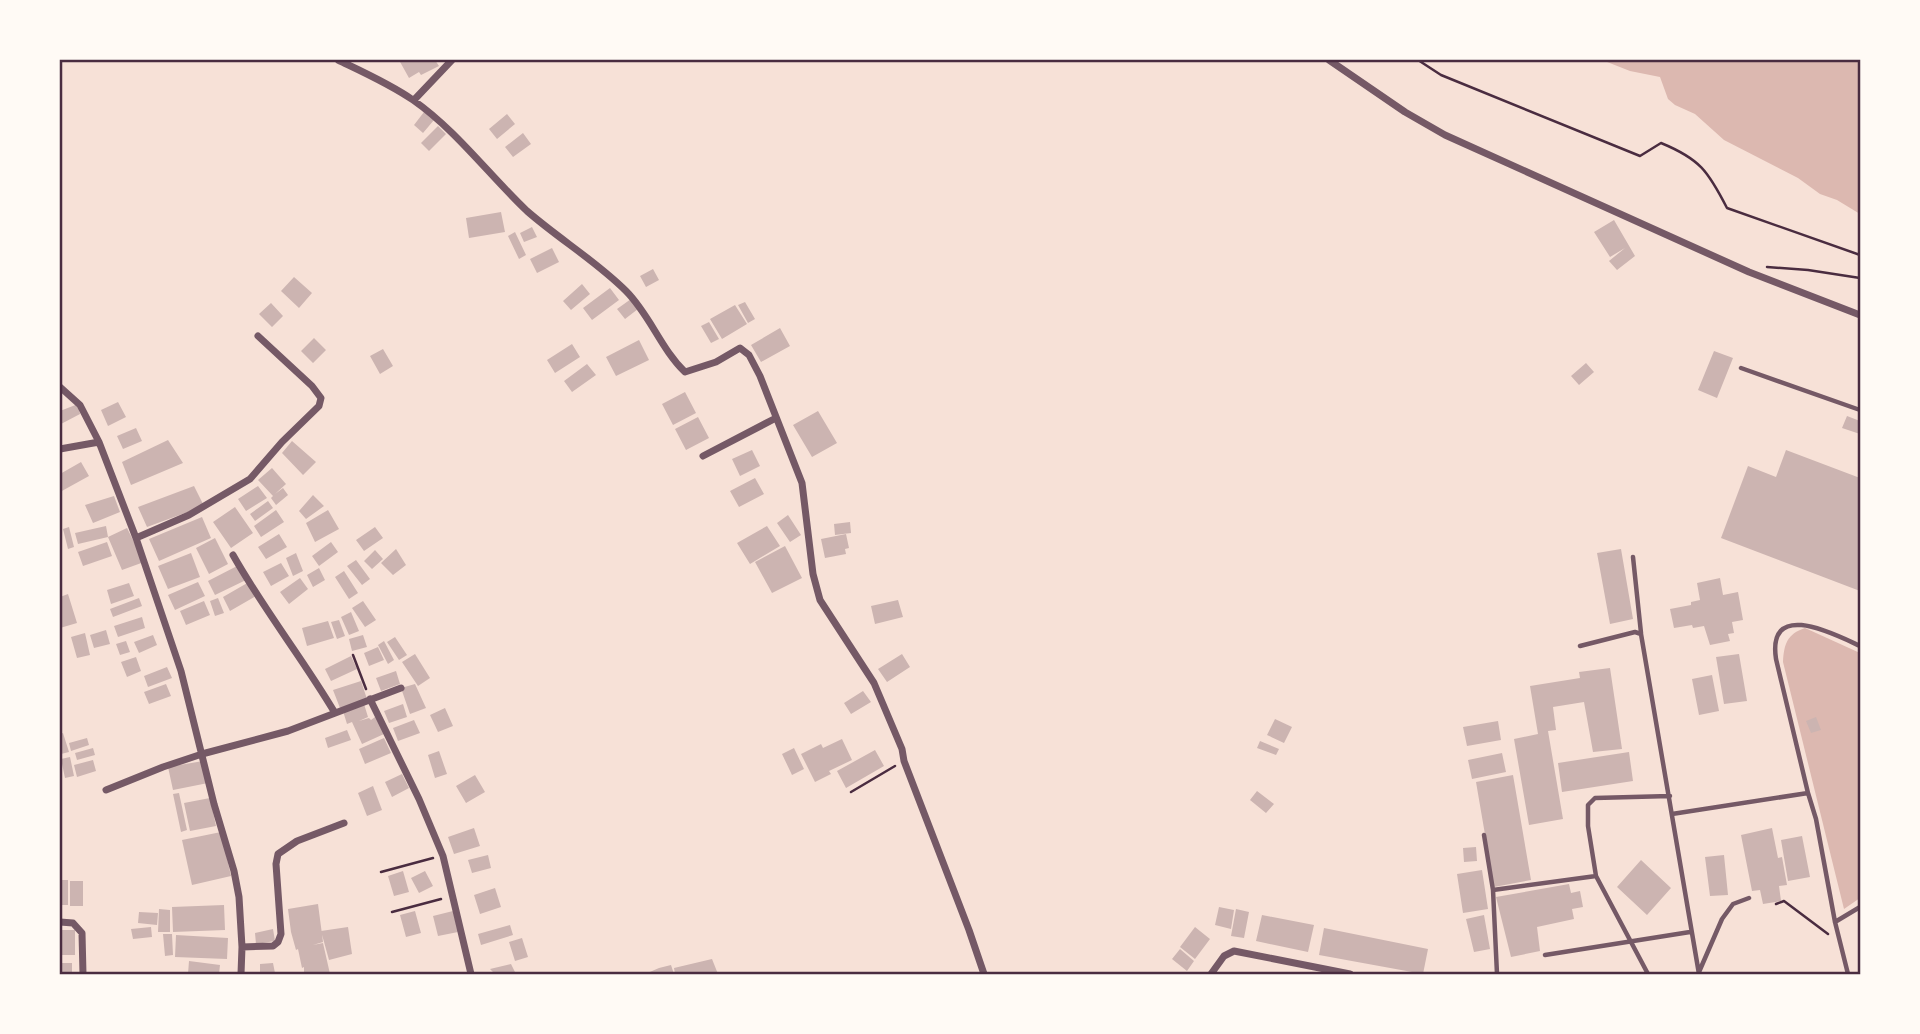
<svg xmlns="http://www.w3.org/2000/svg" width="1920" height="1034" font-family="'Golos Text',sans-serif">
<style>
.water{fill:#dcb8b0}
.building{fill:#ccb4b1}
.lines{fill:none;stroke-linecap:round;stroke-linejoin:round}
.path{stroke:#4a2c40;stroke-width:2.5}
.service{stroke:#755966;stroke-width:4.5}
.minor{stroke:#755966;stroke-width:7}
.neatline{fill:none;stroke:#4a2c40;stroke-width:2.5}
</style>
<rect width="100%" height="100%" fill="#f7e1d7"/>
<path class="water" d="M1602,60H1860V214L1837,200L1820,194L1798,178L1724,140L1695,114L1675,105L1668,99L1660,77L1630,71Z
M1805,628L1860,653V898L1844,909L1783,662C1784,644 1787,634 1805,628Z"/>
<path class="building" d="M399,60H435L439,66L421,75L419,72L409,78Z
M424,112L434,120L423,133L414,125Z
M507,114L515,124L497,139L489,129Z
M438,126L446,134L429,151L421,143Z
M523,133L531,144L513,157L505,147Z
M501,212L505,232L469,238L466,218Z
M1614,220L1635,256L1617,270L1609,261L1625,248L1610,257L1594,232Z
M532,227L537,237L524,242L520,233Z
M515,232L526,255L519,259L508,236Z
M552,248L559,262L537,273L530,259Z
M653,269L659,280L646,287L640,276Z
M294,277L312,293L299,308L281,291Z
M582,284L590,294L571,310L563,301Z
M610,288L619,300L592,320L583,308Z
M631,299L638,309L625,319L617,309Z
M745,302L755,319L748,323L738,305Z
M271,303L283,316L272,327L259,314Z
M735,305L747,324L722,339L710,319Z
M709,322L719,339L711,343L701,326Z
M780,328L790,346L761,362L751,345Z
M314,338L326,350L313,363L301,351Z
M639,340L649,360L616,376L606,357Z
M572,344L580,357L555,373L547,360Z
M383,349L393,366L380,374L370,356Z
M1714,351L1733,358L1717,398L1698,390Z
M1586,363L1594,372L1579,385L1571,376Z
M587,364L596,375L572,392L564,381Z
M685,392L696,413L673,425L662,404Z
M118,402L126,417L108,426L101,410Z
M78,404L80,414L61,424L60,411Z
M818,411L837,443L812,457L793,425Z
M1847,416L1860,421V434L1842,428Z
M698,417L709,438L686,450L675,429Z
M136,428L142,441L123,449L117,436Z
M168,440L183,463L131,485L122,462Z
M292,441L316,462L303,475L282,453Z
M752,450L760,466L740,476L732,459Z
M1786,450L1860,478V591L1721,538L1748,466L1776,477Z
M81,462L89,476L60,492V474Z
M272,468L286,484L275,494L283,488L288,495L276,505L271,498L273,496L258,480Z
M755,478L764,494L739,507L730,491Z
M194,486L204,506L147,527L138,507Z
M258,486L267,498L246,511L238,499Z
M313,495L324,506L306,519L299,511Z
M114,496L120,512L93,523L85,505Z
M268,501L273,508L255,521L250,514Z
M235,507L253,533L231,548L213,522Z
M276,510L284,522L261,537L254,526Z
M328,510L339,529L315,542L306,523Z
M788,515L801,535L790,542L777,523Z
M202,517L211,538L159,561L149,539Z
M850,522L851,533L835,535L834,524Z
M106,526L108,537L78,544L75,533Z
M767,526L780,546L750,564L737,543Z
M69,527L74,547L68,549L63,529Z
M375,527L383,538L364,551L356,540Z
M127,528L144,562L122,570L108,537Z
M279,534L287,547L266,559L258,547Z
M846,534L849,548L845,549L846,554L825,558L821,539Z
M215,538L228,564L209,574L196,548Z
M107,542L112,556L83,566L78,552Z
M331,542L338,552L319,566L312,556Z
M785,546L802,578L772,593L755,562Z
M396,549L406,565L393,575L381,563Z
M1621,549L1633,619L1610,624L1597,553Z
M375,550L383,559L372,569L364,561Z
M191,553L200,577L168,589L158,566Z
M296,553L303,571L293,576L286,558Z
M356,560L370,579L362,585L347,566Z
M281,563L289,576L271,586L263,572Z
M239,565L246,580L215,595L208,581Z
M319,568L325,580L313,587L307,575Z
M344,571L358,593L349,599L335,577Z
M300,578L308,589L289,604L280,592Z
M1720,578L1723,595L1738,592L1743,620L1732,622L1734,633L1728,634L1730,641L1710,645L1704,626L1693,628L1692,625L1674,628L1670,609L1691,605V602L1700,600L1697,583Z
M198,582L205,596L175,610L168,595Z
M249,582L256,596L230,611L223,597Z
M129,583L134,596L111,604L107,590Z
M68,594L77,623L60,628V597Z
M139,598L142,606L113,617L110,609Z
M218,598L224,613L215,616L210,601Z
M898,600L903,617L875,624L871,606Z
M204,601L210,615L186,625L180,611Z
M363,601L376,620L365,627L352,608Z
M351,612L359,631L349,635L341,617Z
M142,617L145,628L118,637L114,626Z
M339,620L345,636L337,639L331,622Z
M328,621L334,638L307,646L302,628Z
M106,630L110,644L94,648L90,635Z
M85,633L90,655L77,658L71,637Z
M153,635L157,645L139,653L134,642Z
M363,635L367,647L352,651L349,639Z
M395,637L407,655L399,660L387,642Z
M126,641L130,652L120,655L116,644Z
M384,641L394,660L388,664L378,645Z
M378,647L384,660L369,666L364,653Z
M415,654L430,678L418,686L402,662Z
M902,654L910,667L887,682L878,669Z
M1739,654L1747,701L1724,704L1716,657Z
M351,656L357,669L331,681L325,669Z
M136,657L141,671L127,677L121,662Z
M167,667L172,678L148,687L144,676Z
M1610,668L1622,749L1593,752L1584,702L1553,707L1556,730L1548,731L1563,819L1529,825L1514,739L1538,734L1530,686L1580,678L1579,672Z
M396,671L400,684L381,691L376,678Z
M1712,675L1719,711L1699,715L1692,679Z
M361,681L367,699L340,708L333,690Z
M166,684L171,696L149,704L144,692Z
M415,684L426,708L410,714L401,688Z
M863,691L871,702L851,714L844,703Z
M364,704L368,717L359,721L369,718L371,720L375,717L384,734L362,744L352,722L347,724L343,711Z
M403,704L407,717L389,723L384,711Z
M445,708L453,726L438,732L430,715Z
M1816,717L1821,730L1811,733L1806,721Z
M1275,719L1292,727L1284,743L1267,735Z
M414,720L420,733L398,741L393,728Z
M1498,721L1501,740L1467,746L1463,727Z
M347,730L351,740L328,748L325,738Z
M63,733L69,752L61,754L60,734Z
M87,738L89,745L71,751L69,743Z
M384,738L391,753L365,764L359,749Z
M842,739L852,760L829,771L831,774L815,782L801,754L821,744L823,748Z
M1260,741L1279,749L1276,755L1257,748Z
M93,748L95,755L77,760L75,753Z
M794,748L804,769L792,775L782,754Z
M875,750L884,766L846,788L837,771Z
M439,751L447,774L435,778L428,755Z
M1629,752L1633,781L1562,792L1558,763Z
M1502,753L1506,772L1472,779L1468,760Z
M70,757L74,776L65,778L61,759Z
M93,760L96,771L77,777L74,765Z
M203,761L208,783L173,790L168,767Z
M402,774L409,788L392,797L385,782Z
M475,775L485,792L466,803L456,786Z
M1513,775L1531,880L1494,887L1476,782Z
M373,786L382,810L367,816L358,793Z
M1257,791L1274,804L1266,813L1250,800Z
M179,793L187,830L181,832L173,794Z
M210,798L216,826L190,831L184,803Z
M474,828L480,846L454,854L448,837Z
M1772,828L1778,858L1782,857L1787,885L1779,886L1781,901L1763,904L1760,890L1752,891L1741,835Z
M221,832L231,876L192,885L182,840Z
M1802,836L1810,877L1788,881L1781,840Z
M1476,847L1477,861L1464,862L1463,848Z
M488,855L491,868L472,873L468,860Z
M1724,855L1728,895L1710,896L1705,857Z
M1641,860L1671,888L1647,915L1617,887Z
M1482,870L1488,909L1463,913L1457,874Z
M403,871L409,892L394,896L388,876Z
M425,871L433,886L419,893L411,878Z
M60,880H68V905H60Z
M70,881H83V906H70Z
M1569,884L1571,893L1580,891L1583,907L1572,909L1574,919L1537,927L1540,951L1511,957L1496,897Z
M495,888L501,907L480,914L474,895Z
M318,904L323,942L313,945L323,943L330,974H304V967L302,968L298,949L296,950L291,932L288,909Z
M224,905L225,930L173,932L172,907Z
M1219,907L1234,910L1231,929L1215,925Z
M159,909L170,910V932H158Z
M1236,909L1249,912L1244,938L1231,936Z
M415,911L421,933L406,937L400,915Z
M453,911L458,932L438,936L433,916Z
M139,912L158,913L157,925L138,923Z
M1262,915L1314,925L1308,952L1256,941Z
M1484,915L1490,949L1474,952L1466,919Z
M510,925L513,935L481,945L478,934Z
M151,927L152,937L133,939L131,929Z
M348,927L352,954L329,960L321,931Z
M1195,927L1210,939L1195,959L1180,947Z
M1324,928L1428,949L1423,974L1319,955Z
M273,929L275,941L256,944L255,933Z
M60,930H75V955H60Z
M163,934H172L173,955L165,956Z
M176,935L228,938L227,959L175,957Z
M522,938L528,957L515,961L509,942Z
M1180,949L1194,961L1187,971L1172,959Z
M712,959L718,974H675L674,968Z
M189,961L220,965L219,974H188Z
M60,963H72V974H60Z
M273,963L275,973L260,974V964Z
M511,964L516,974H495L490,969Z
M671,965L674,974H645L659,968Z"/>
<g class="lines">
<path class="path" d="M1418,60L1441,75L1640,156L1661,143C1700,159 1708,171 1727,208L1860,255
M1767,267L1808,270L1860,278
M353,655L366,689
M851,792L895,766
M381,872L433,858
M1776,904L1784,901L1828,934
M392,912L441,899"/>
<path class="service" d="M1741,368L1860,410
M1633,557L1641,633
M1580,646L1635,632L1641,634L1699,974
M1808,793L1776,659C1767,599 1834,634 1860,646
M1672,814L1808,793L1816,819L1835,922L1848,974
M1484,835L1493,890L1497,974
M1493,890L1596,876
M1835,922L1860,907
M1545,955L1690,932
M1699,972L1722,919L1733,904L1749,898
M1648,974L1596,876L1588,826V805L1595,798L1670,796"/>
<path class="minor" d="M338,60C363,72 390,84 413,100C456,130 489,175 527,211C559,239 596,261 626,291C650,315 661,349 685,372L716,362L740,348L749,355L760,376L802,483L813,574L820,600L874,683L902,749L904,761L969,930L984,974
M1329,60L1405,112L1445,135L1749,272L1860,315
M414,100L452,60
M60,387L80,405L99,442L136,538L181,671L214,804L234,871L239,897L242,947L241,974
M60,449L99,442
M703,456L776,418
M136,538L189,515L250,479L282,442L319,406L321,398L312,386L258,336
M233,555C264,610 303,659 335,713
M370,699L419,799L443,856L471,974
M106,790L163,767L202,754L288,731L401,688
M60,922L73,923L82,933L83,974
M242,947L273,946L278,942L281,934L276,864L278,854L297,841L344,823
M1211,974L1224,956L1234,951L1350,974"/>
</g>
<rect width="1920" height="1034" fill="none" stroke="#fffaf5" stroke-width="122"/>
<rect x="61" y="61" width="1798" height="912" class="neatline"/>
</svg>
